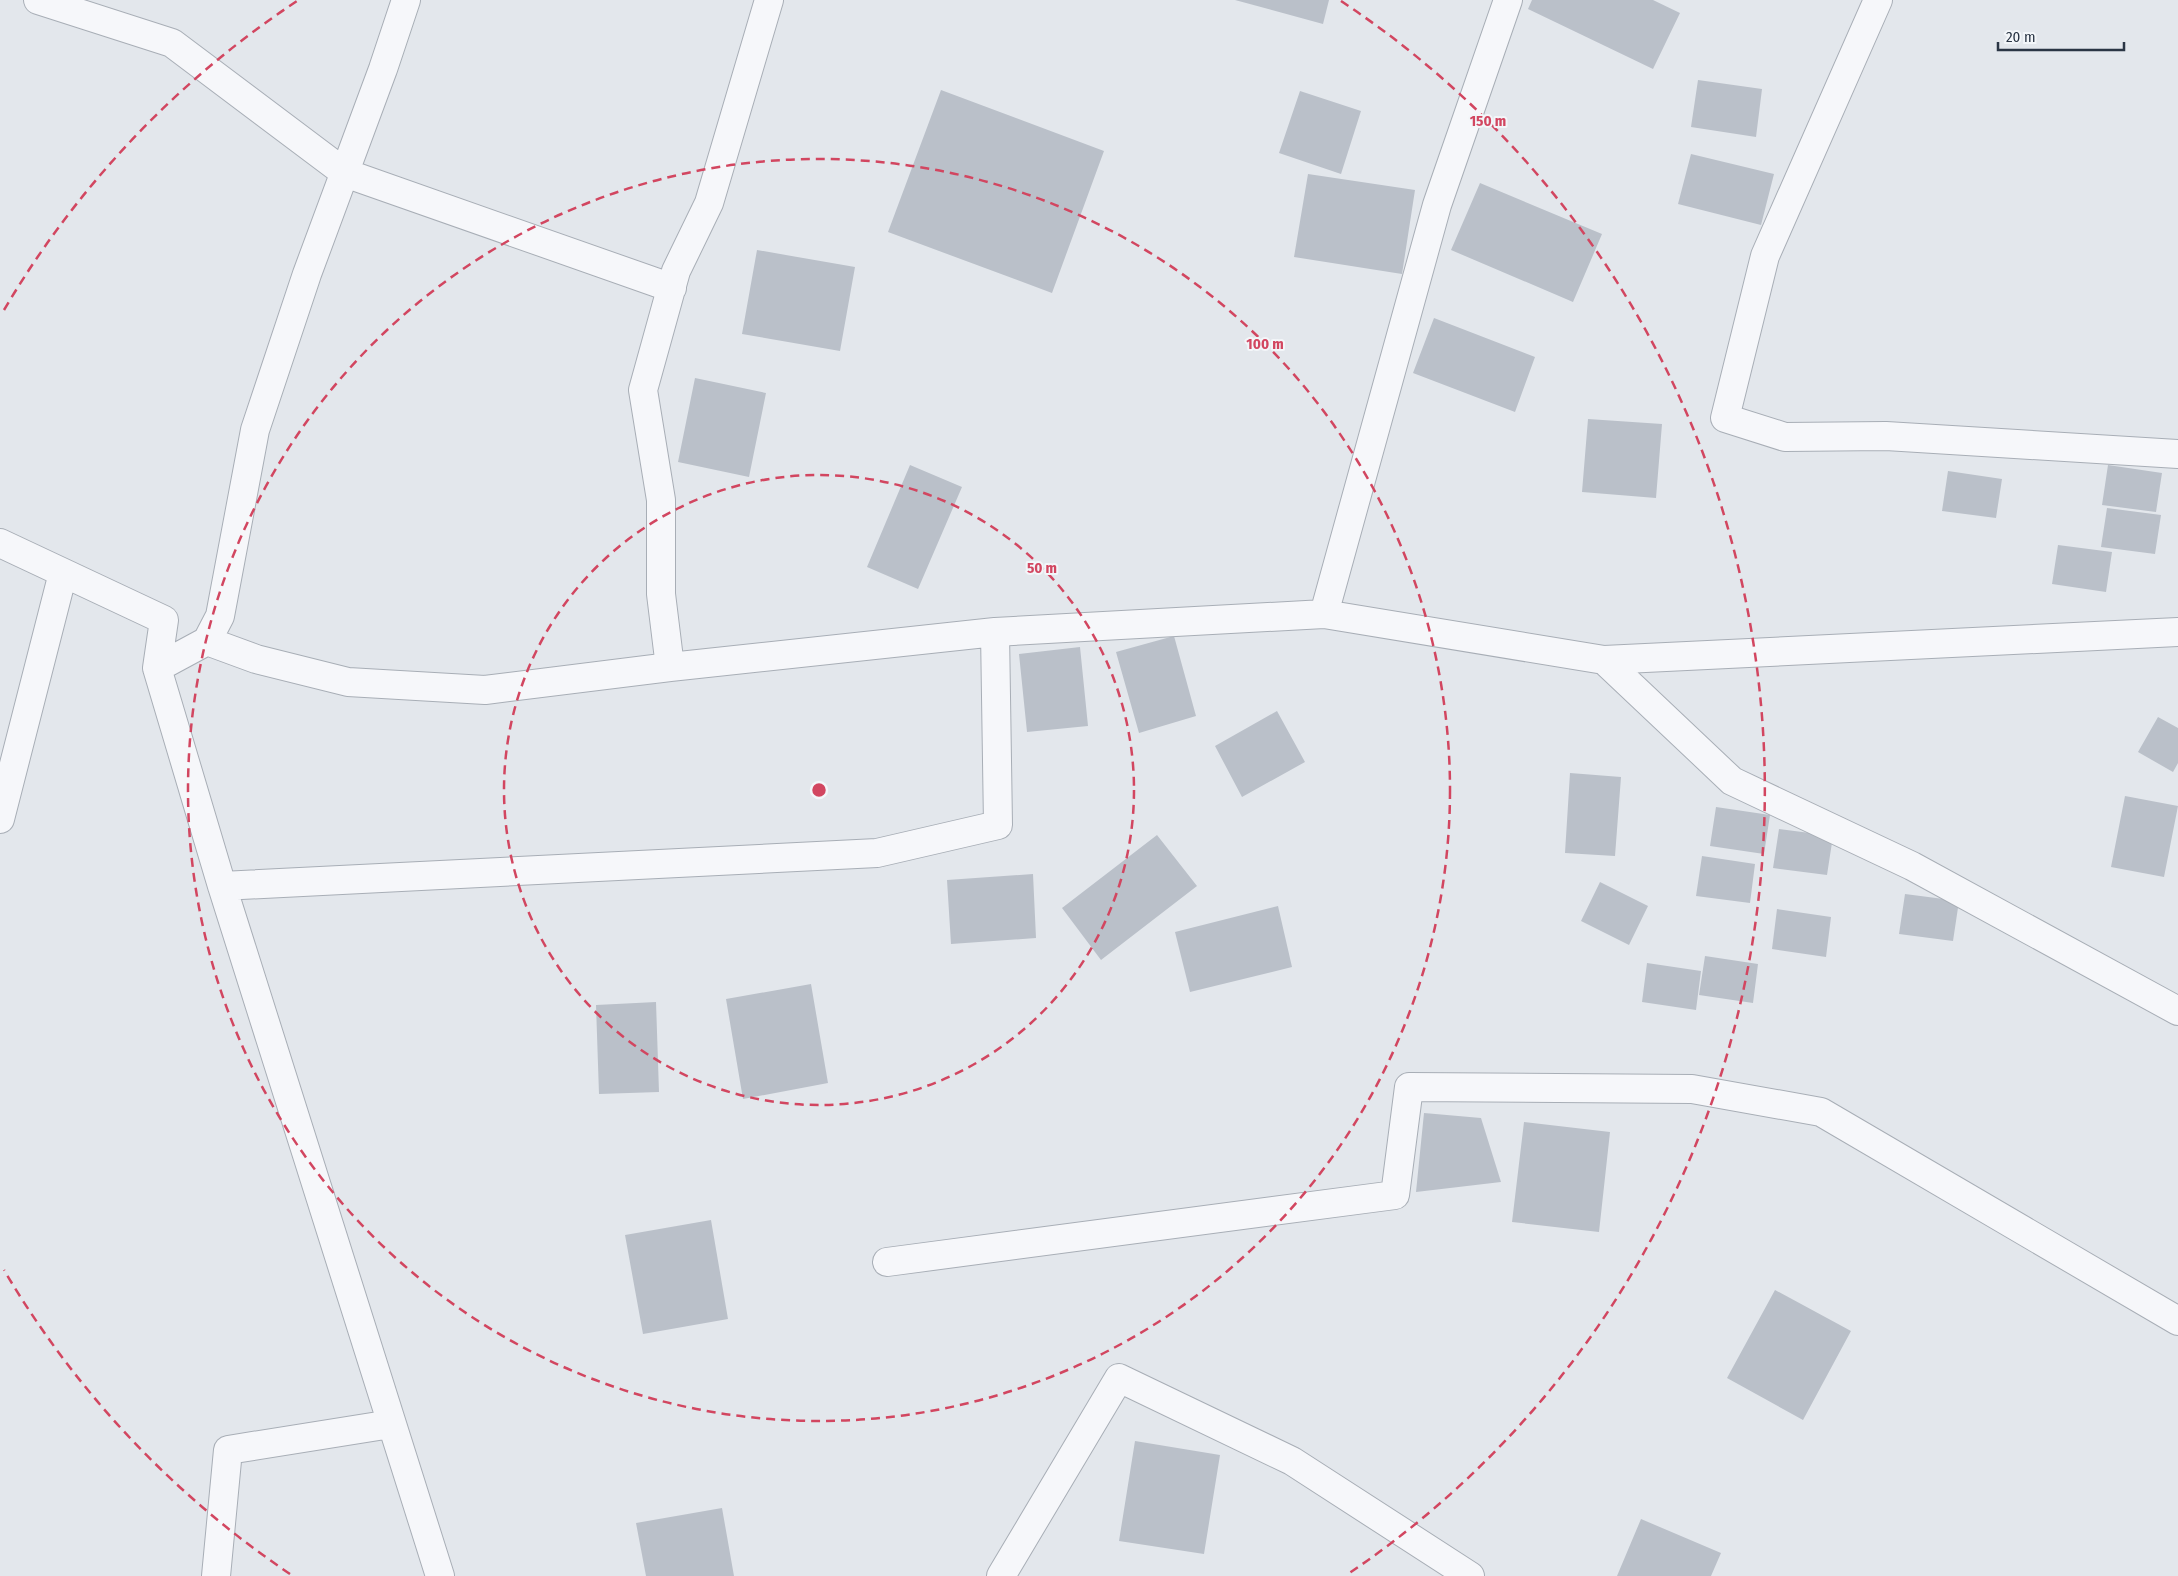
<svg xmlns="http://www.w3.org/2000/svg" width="2178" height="1576" font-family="'Fira Sans Condensed',sans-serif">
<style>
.building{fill:#bac0c9}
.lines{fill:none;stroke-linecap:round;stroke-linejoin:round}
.minor-casing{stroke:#a8aeb6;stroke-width:30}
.minor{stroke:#f6f7fa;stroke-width:28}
.ring{fill:none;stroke:#d24660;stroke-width:2.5;stroke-dasharray:9 6}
.centre{fill:#d24660;stroke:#f3f6f9;stroke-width:2.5}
.ring-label{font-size:15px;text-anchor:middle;font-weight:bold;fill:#d24660;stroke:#f3f6f9;stroke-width:4;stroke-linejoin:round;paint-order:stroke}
</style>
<rect width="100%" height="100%" fill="#e3e7ec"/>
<path class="building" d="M1235,0H1329L1323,24Z
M1532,0H1653L1680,13L1653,69L1528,9Z
M1698,80L1762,89L1756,137L1691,127Z
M941,90L1104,151L1052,293L888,232Z
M1300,91L1361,111L1341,174L1279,153Z
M1691,154L1774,174L1761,225L1678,204Z
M1308,174L1415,190L1402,274L1294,257Z
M1480,183L1602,234L1573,302L1451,250Z
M757,250L855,267L840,351L742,334Z
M1434,318L1535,357L1515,412L1413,373Z
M695,378L766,393L749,477L678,462Z
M1588,419L1662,424L1656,498L1582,492Z
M910,465L962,487L918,589L867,567Z
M2108,465L2162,473L2156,512L2102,505Z
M1948,471L2002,479L1996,518L1942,511Z
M2107,508L2161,515L2155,554L2101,547Z
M2058,545L2112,552L2106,592L2052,584Z
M1174,636L1196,716L1139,733L1116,652Z
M1080,647L1088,726L1027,732L1019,654Z
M1277,711L1305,762L1242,797L1215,746Z
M2158,717L2178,728V763L2173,772L2138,752Z
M1570,773L1621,777L1615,856L1565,853Z
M2125,796L2178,806L2164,877L2111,867Z
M1716,807L1770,815L1764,854L1710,846Z
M1779,829L1833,836L1827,875L1773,868Z
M1157,835L1197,886L1101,960L1062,908Z
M1702,856L1755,864L1750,903L1696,896Z
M1033,874L1036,938L951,944L947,880Z
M1600,882L1648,906L1629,945L1581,921Z
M1905,894L1959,901L1953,941L1899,934Z
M1278,906L1292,967L1190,992L1175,932Z
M1777,909L1831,917L1826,957L1772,949Z
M1705,956L1758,964L1753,1003L1699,995Z
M1647,963L1701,971L1696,1010L1642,1002Z
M811,984L828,1083L743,1099L726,999Z
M656,1002L659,1092L599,1094L596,1005Z
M1424,1113L1481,1118L1501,1182L1416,1192Z
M1524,1122L1610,1132L1599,1232L1512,1222Z
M711,1220L728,1319L643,1334L625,1235Z
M1775,1290L1851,1331L1803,1420L1727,1378Z
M1135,1441L1220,1455L1204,1554L1119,1541Z
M722,1508L734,1576H646L636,1523Z
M1641,1519L1721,1553L1711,1576H1617Z"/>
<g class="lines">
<defs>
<path id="minor" d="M38,0L172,43L345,173L672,288
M1878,0L1765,256L1725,418L1785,437L1886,436L2178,454
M0,543L164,620L157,668L222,886L440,1576
M1324,614L1437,205L1508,0
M207,641L256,659L348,682L485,690L670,667L661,594V500L643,390L676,271L709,203L769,0
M1604,660L1732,781L1912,866L2178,1011
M670,667L995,632L1324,614L1604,660L2178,632
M157,668L207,641L220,616L255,430L307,274L383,69L406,0
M0,819L63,573
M222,886L877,853L998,825L995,632
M887,1262L1395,1195L1409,1087L1692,1089L1821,1112L2178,1321
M216,1576L228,1450L391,1424
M1001,1576L1119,1378L1292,1461L1470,1576"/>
</defs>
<use href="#minor" class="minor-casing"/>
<use href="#minor" class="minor"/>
</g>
<g class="ring">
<circle cx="819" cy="790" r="315"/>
<circle cx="819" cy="790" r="631"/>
<path d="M290 1574A946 946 0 0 1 4 1270M4 310A946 946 0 0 1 297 1M1341 1A946 946 0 0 1 1348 1574"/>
</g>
<circle cx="819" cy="790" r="8" class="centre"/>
<g class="ring-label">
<text x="1488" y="126">150 m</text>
<text x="1265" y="349">100 m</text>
<text x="1042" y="573">50 m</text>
</g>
<path d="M1998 42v8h126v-8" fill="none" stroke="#2a3544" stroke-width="2.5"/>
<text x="2006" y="42" font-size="15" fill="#2a3544" stroke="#f3f6f9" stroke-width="4" paint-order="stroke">20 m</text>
</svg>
